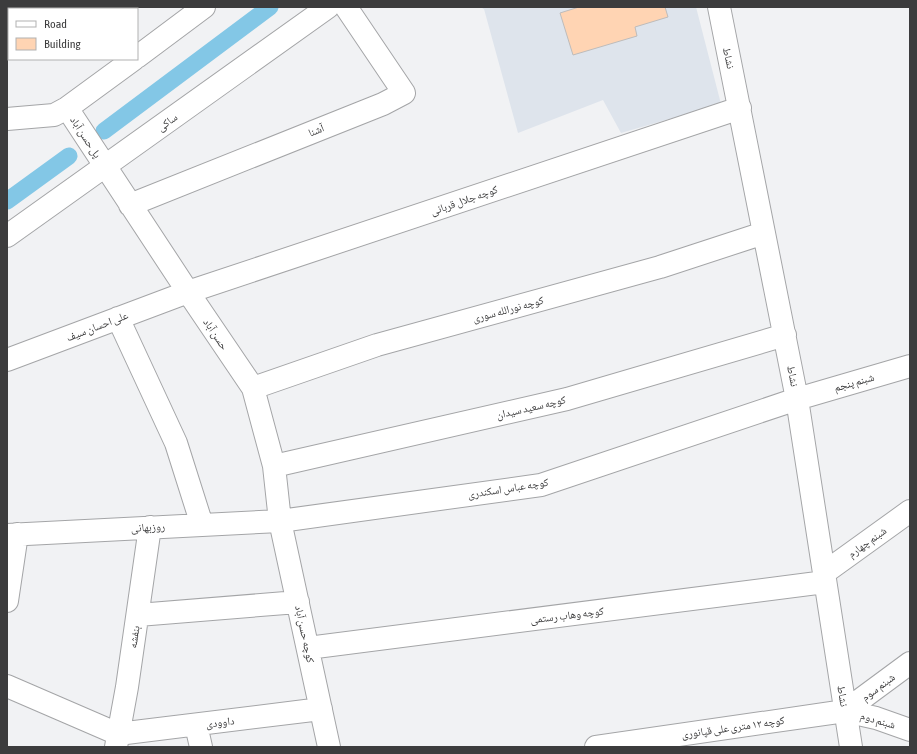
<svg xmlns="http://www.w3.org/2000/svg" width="917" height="754" font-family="'Asap Condensed','Noto Naskh Arabic',sans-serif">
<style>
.built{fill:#dee4ec}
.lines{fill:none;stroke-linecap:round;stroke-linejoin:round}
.canal{stroke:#83c7e6;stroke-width:17}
.building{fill:#ffd4b3;stroke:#bebcbb}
.minor-casing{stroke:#a4a5a7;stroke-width:24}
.minor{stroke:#fff;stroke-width:22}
.labels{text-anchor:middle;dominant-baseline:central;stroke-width:3;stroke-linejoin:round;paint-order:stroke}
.street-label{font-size:11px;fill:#3c3c3d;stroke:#fff}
</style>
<rect width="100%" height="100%" fill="#f1f2f4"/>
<path class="built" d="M7,7H64L61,9H9V52L7,54Z
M482,7H696L721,104L621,133L603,100L518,133L484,9H483Z"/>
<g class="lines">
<path class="canal" d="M104,131L270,7
M7,201L69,156"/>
</g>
<path class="building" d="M579,7H665L668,17L635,27L637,36L573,55L560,13Z"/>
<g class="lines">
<defs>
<path id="minor" d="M719,7L797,399L851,747
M137,57L204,7
M67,108L188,292L253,388L274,466L280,521L329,747
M7,119L54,115L67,108L134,59
M130,205L383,104L404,93L346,7
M7,236L328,7
M118,318L176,443L202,525
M7,360L188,292L740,108
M253,388L377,345L660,267L764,233
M274,466L567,399L785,335
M7,535L280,521L541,485L797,399L910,366
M824,573L910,511
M7,601L17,534
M138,615L298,602
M308,648L825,582
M7,686L118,734L321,709
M845,711L910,663
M196,725L201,747
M116,747L127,687L150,527
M596,747L845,711L876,718L910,730"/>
</defs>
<use href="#minor" class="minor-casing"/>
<use href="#minor" class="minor"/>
</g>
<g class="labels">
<g class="street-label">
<text transform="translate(729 58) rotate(78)">نشاط</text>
<text transform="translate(167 122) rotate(-36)">ساکی</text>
<text transform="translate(316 130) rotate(-22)">آشنا</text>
<text transform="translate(86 137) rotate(57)">پل حسن آباد</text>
<text transform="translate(464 200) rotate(-19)">کوچه جلال قربانی</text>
<text transform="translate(508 309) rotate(-15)">کوچه نورالله سوری</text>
<text transform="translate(97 326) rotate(-21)">علی احسان سیف</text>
<text transform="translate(216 334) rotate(56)">حسن آباد</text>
<text transform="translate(793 376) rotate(79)">نشاط</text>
<text transform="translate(854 382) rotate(-16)">شبنم پنجم</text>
<text transform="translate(531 407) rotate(-13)">کوچه سعید سیدان</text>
<text transform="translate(508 488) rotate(-9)">کوچه عباس اسکندری</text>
<text transform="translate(148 527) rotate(-3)">روزبهانی</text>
<text transform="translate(867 542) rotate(-36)">شبنم چهارم</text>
<text transform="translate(567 615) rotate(-7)">کوچه وهاب رستمی</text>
<text transform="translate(305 634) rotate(78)">کوچه حسن آباد</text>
<text transform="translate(134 637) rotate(-81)">بنفشه</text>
<text transform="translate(878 687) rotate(-37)">شبنم سوم</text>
<text transform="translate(843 696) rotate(81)">نشاط</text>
<text transform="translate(878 720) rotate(16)">شبنم دوم</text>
<text transform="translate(220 722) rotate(-7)">داوودی</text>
<text transform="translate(733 727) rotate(-8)">کوچه ۱۲ متری علی قپانوری</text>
</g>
</g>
<rect width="917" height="754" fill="none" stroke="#3c3c3d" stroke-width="16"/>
<rect x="8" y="8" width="130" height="52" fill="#ffffff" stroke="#b1b1b1"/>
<rect x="16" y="21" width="20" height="6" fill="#ffffff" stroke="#b1b1b1"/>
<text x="44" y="28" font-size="12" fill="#3c3c3d">Road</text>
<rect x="16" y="38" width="20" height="12" fill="#ffd4b3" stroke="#b1b1b1"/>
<text x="44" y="48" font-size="12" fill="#3c3c3d">Building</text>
</svg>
